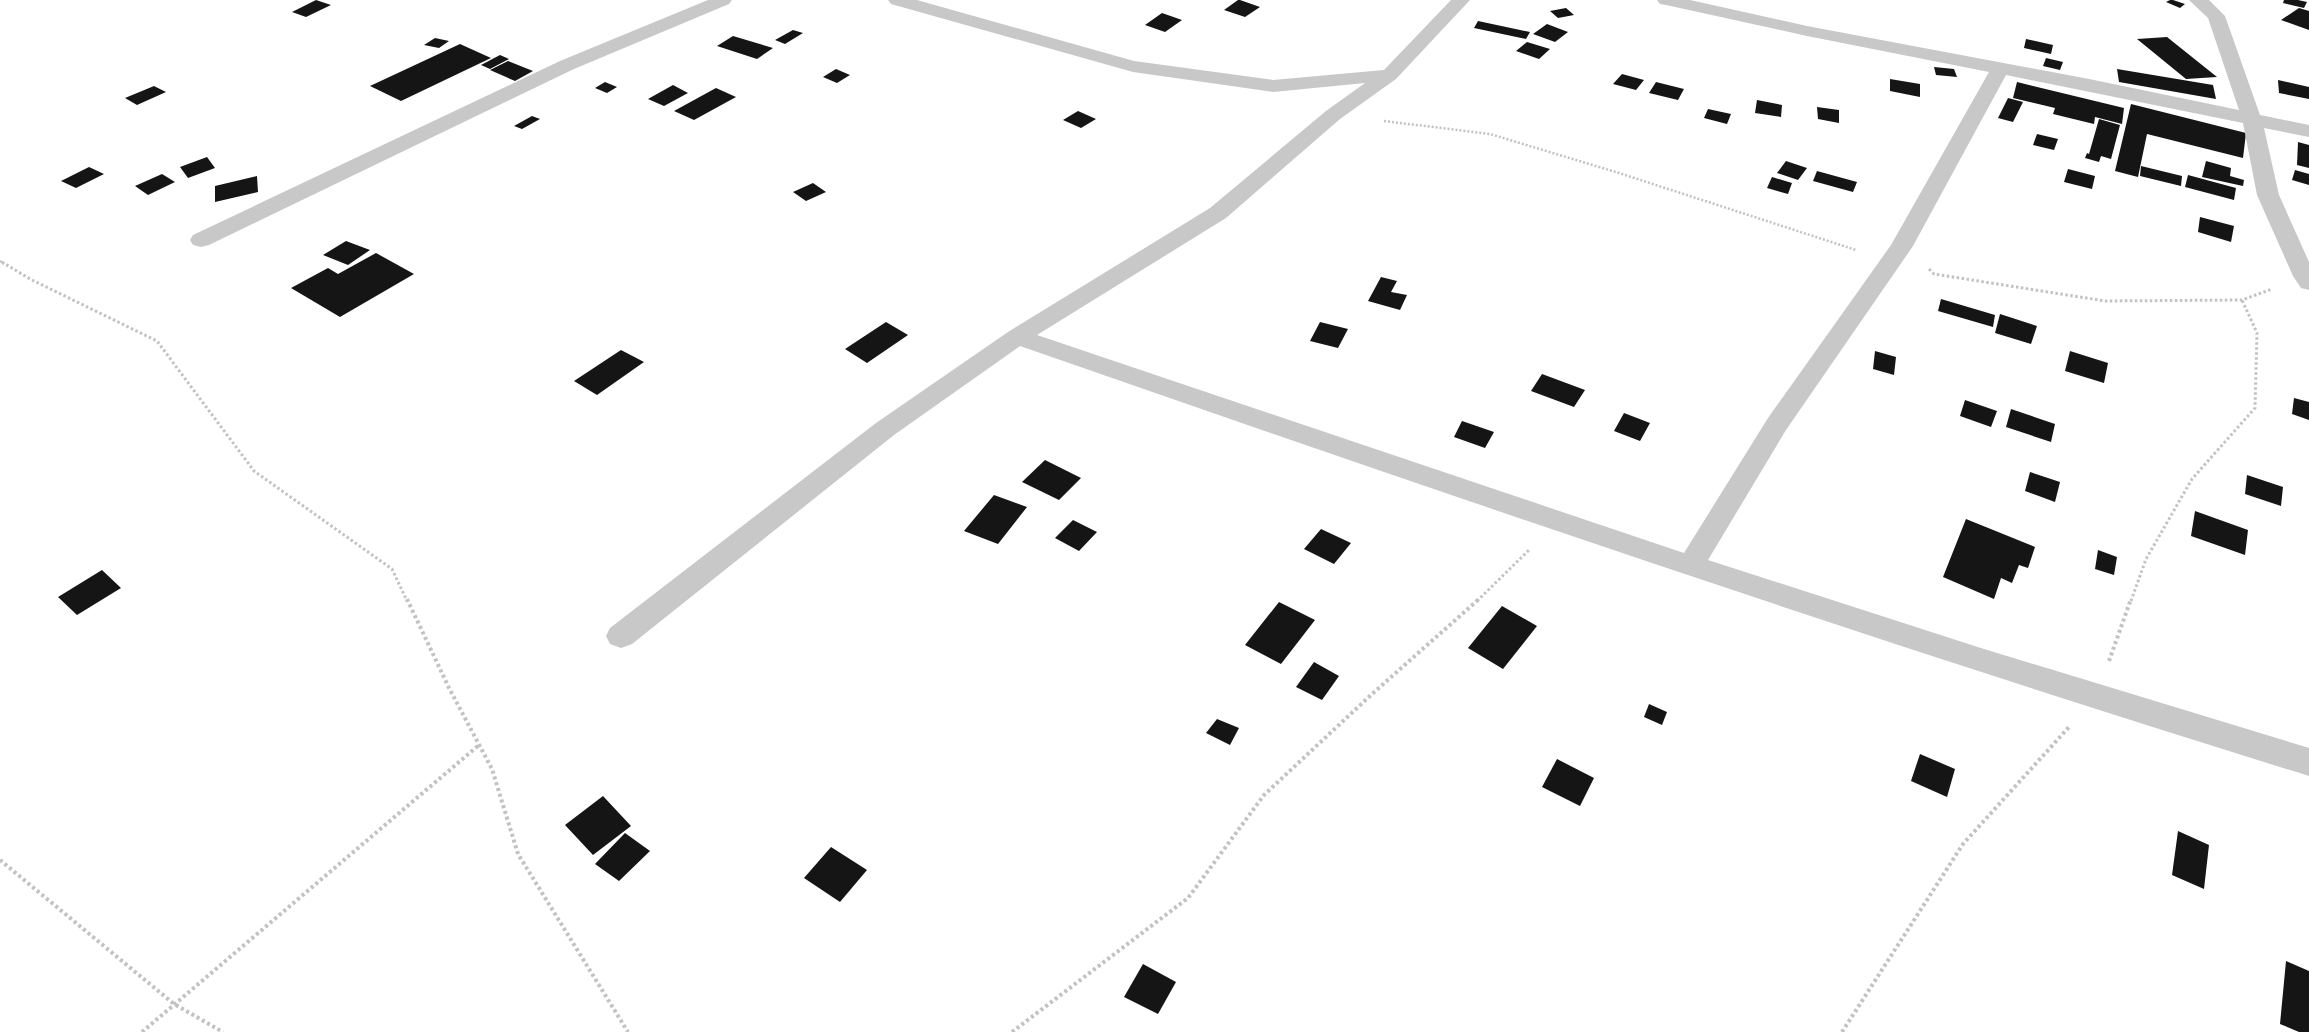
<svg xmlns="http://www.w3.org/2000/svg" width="2309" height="1032" font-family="Jost,sans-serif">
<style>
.building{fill:#151515}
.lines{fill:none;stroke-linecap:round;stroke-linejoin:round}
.path-far2{stroke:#c2c2c2;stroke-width:2.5;stroke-dasharray:2 2;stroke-linecap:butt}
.path-far1{stroke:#c2c2c2;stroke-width:3;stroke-dasharray:2.5 2.5;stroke-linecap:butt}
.path{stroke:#c2c2c2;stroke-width:4;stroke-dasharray:3 3;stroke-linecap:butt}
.street{fill:#c8c8c8;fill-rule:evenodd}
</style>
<rect width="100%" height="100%" fill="#fff"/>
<path class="building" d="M316,0L331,5L306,17L292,12Z
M1238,0H1240L1260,7L1245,17L1224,10Z
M2170,0H2173L2185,4L2180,8L2166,2Z
M2284,0H2298L2307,2L2304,8L2283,3Z
M1566,8L1574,15L1558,18L1550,11Z
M2299,8L2309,11V30L2281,20Z
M1162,13L1182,20L1165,32L1145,25Z
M1478,21L1530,32L1526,39L1474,28Z
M1547,24L1568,32L1555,42L1533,34Z
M793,30L803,33L785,44L775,40Z
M733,36L773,48L757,59L717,46Z
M2167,37L2217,77L2186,79L2137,39Z
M435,38L449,41L439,48L424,45Z
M2026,39L2053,45L2051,54L2024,48Z
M1527,42L1550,49L1539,59L1516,51Z
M460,44L491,58L401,101L370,86Z
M500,55L509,59L490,69L481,65Z
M2046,58L2063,62L2060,70L2043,66Z
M508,61L533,71L515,81L490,70Z
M1934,67L1954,69L1957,77L1936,75Z
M836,69L850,75L837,83L823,77Z
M2117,69L2213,85L2216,99L2119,82Z
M1622,74L1644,80L1636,90L1613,84Z
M1890,79L1920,84V97L1890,91Z
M2278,80L2309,87V99L2279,93Z
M605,82L617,87L607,93L595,88Z
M1656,82L1684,89L1678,100L1649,93Z
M2017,82L2124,108L2122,124L2095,117L2094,124L2053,114L2055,108L2013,98Z
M673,85L688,93L664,106L648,99Z
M154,86L166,92L137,105L125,98Z
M716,88L736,97L694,120L674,111Z
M2008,98L2023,102L2013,122L1998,118Z
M1757,100L1782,105L1781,117L1755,113Z
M2131,104L2246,133L2243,158L2147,134L2138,177L2115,171Z
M1817,107L1839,110V123L1818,119Z
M1708,109L1731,114L1727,124L1704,118Z
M1078,111L1096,119L1081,128L1063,120Z
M532,116L540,119L522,129L514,126Z
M2099,119L2120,125L2111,159L2101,156L2099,162L2085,158L2087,153L2089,154Z
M2037,134L2058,139L2054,150L2033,145Z
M2298,142L2309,145V168L2297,165Z
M207,157L215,168L188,178L180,167Z
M1786,161L1807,168L1798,180L1777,173Z
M2206,161L2231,168L2230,176L2244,180L2243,186L2202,177Z
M2141,166L2182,176L2181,186L2140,176Z
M89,167L104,174L76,188L61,181Z
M2068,169L2095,176L2092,189L2064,182Z
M2295,170L2309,174V185L2292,180Z
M1817,171L1857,182L1853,192L1813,181Z
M162,174L175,182L148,195L135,186Z
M2188,175L2236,188L2234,200L2185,187Z
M257,176L258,192L215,202V186Z
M1772,177L1792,183L1788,194L1767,188Z
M813,183L826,192L806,201L793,192Z
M2200,217L2234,226L2231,242L2198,232Z
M346,241L370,250L348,265L323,255Z
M376,253L414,274L340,317L291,288L328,268L338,274Z
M1381,277L1397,281L1391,292L1407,295L1400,310L1368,301Z
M1941,299L1995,315L1993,327L1938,311Z
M2000,314L2037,326L2031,344L1995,333Z
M886,322L908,335L867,363L845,349Z
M1320,322L1348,329L1338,348L1310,341Z
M621,350L644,362L597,395L574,381Z
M1875,351L1896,357L1894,375L1873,369Z
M2070,351L2108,363L2104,383L2065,371Z
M1542,374L1585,390L1574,407L1531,391Z
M2294,398L2309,402V420L2292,414Z
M1965,400L1997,411L1991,427L1960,416Z
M2011,409L2055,424L2051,442L2006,427Z
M1624,413L1650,423L1640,441L1614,431Z
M1462,421L1494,432L1485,448L1454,437Z
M1045,460L1081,478L1059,500L1022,482Z
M2030,472L2060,482L2055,502L2025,491Z
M2247,475L2283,487L2281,506L2245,494Z
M994,495L1027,507L998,544L964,531Z
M2195,511L2248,530L2245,555L2191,536Z
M1966,519L2035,547L2028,568L2019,565L2012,583L2001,578L1994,599L1943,577Z
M1073,520L1097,532L1079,551L1055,538Z
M1321,529L1351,543L1334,564L1304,549Z
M2098,550L2117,557L2114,575L2095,569Z
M102,570L121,588L77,615L58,597Z
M1279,602L1315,620L1281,664L1245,645Z
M1502,606L1537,626L1503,669L1468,648Z
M1314,662L1339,676L1322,700L1296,687Z
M1649,704L1667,712L1662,725L1644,717Z
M1217,719L1239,728L1230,745L1206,733Z
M1920,754L1955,769L1947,797L1911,781Z
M1557,759L1594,778L1580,806L1542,787Z
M603,796L631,826L593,855L565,825Z
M2178,831L2209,845L2204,889L2172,875Z
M625,833L650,851L619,881L595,864Z
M831,847L867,870L840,902L804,878Z
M2286,961L2309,971V1032H2299L2280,1024Z
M1143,964L1176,982L1158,1014L1124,997Z"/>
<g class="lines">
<path class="path-far2" d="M1384,121L1490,134L1619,173L1856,250
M0,261L4,264"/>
<path class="path-far1" d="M2,262L30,279L157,341L254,471L392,569L407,601
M1929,269L1934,274L2105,301L2242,300L2272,289
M1477,601L1530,549
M2131,601L2146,559L2192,479L2255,408L2257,333L2242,300"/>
<path class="path" d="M407,599L449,688L492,769L518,854L628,1032
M2109,661L2131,599
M0,860L174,1004L223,1032
M142,1032L479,745
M1012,1032L1188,898L1264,795L1372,694L1479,599
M1842,1032L1963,844L2069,727"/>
<path class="street" d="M708,0H732L729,4L574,69L209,245L201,247L193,245L190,240L193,235L560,61Z
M888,0H917L1134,61L1273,80L1384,70L1451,0H1470L1396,79L1340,119L1226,218L1037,335L1684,553L1768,418L1891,245L1989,72L1807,36L1666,5L1660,4L1657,0H1690L1807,26L2089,79L2239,110L2208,18L2189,0H2209L2225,16L2260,115L2309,125V137L2264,128L2279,195L2309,262V290L2301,288L2293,276L2257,195L2243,123L2006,75L1913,246L1786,430L1708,560L1984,649L2309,748V776C1876,642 1448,495 1020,346L894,435L632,644L621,648L610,644L606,636L610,628L876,423L1008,332L1210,208L1326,111L1365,83L1273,92L1133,72L891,4Z"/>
</g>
</svg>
